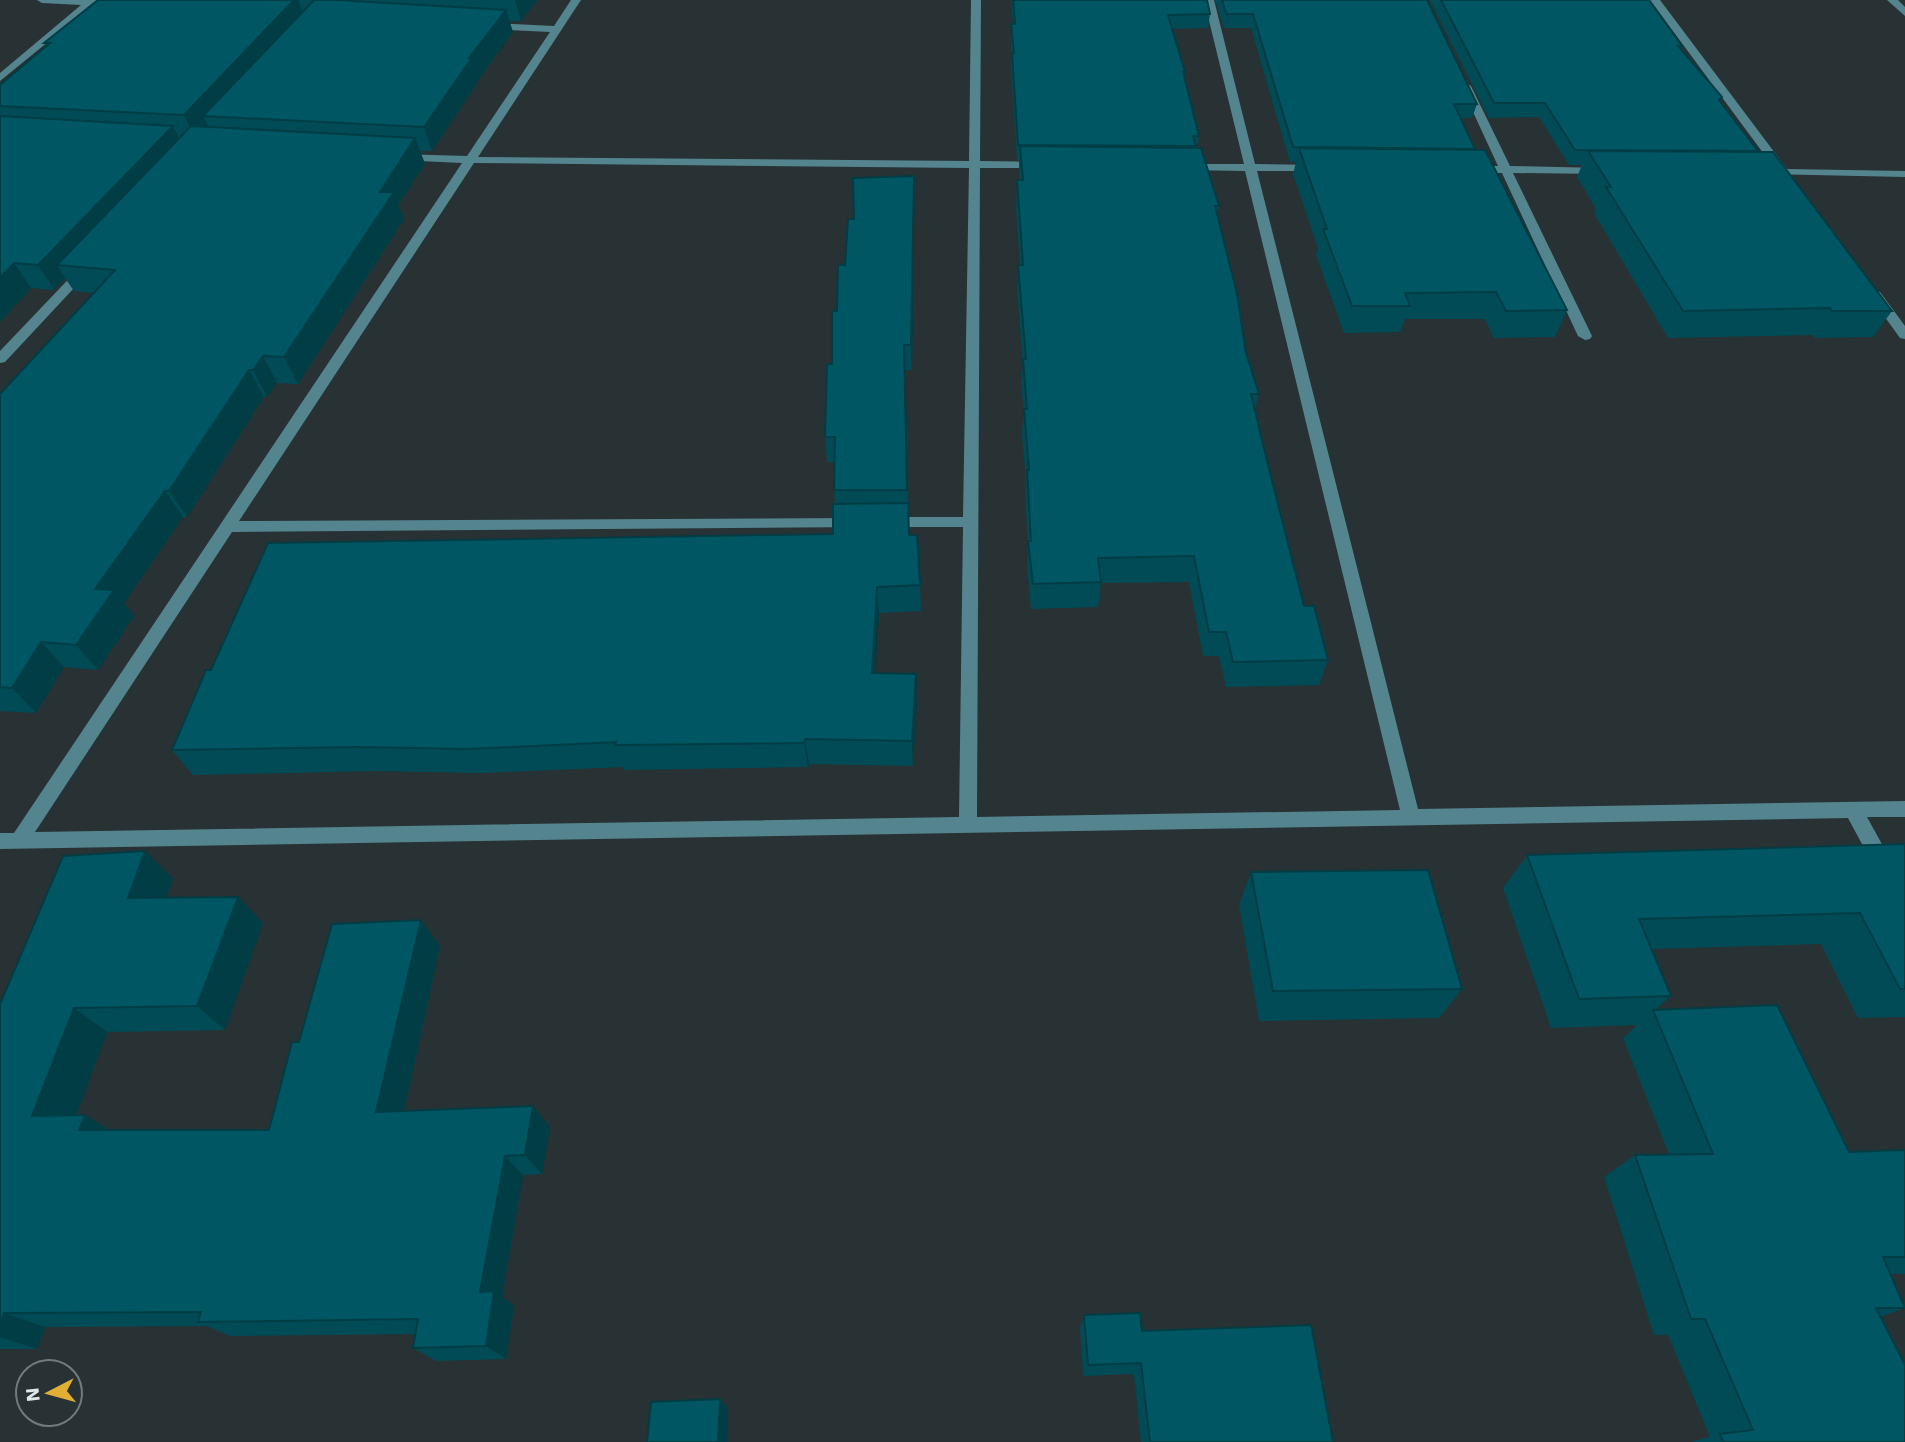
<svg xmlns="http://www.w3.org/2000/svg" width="1905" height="1442" font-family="'Work Sans',sans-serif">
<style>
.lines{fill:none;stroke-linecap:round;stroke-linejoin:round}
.minor{fill:#54858f;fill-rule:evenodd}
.wall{fill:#004b55}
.shaded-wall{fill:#003d45}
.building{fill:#005763;stroke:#003d45;stroke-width:2}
</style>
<rect width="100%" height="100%" fill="#283234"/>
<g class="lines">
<path class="minor" d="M37,0H98L121,4L116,7L92,6L0,81V73L81,5L42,3Z
M571,0H581L478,157L969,161L971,0H981L980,161L1042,162L1048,165L1042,168H980L977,817L1400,810L1245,171L1186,170L1180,167L1186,164H1244L1204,0H1214L1255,164L1319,165L1325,168L1319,171H1257L1418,809L1905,801V817H1867L1905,886V914L1898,911L1848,818L0,849V833H14L462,163L398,160L392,157L398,154L467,156L550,32L490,29L485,26L490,23L554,26ZM474,163L969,168L963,517H885L877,522L885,527H963L959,817L35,832L232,532L862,527L865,523L857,518L239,521Z
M1650,0H1660L1787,169L1905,171V177L1763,174V170L1775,169Z
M1887,0H1898L1905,7V16Z
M1466,83L1471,86L1510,166L1602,168L1608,171L1602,174L1513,173L1592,336L1590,339L1585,340L1578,336L1502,173L1473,172L1467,169L1473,166H1498L1461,86Z
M85,265L89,266V272L5,362L0,363V351L81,266Z
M1875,291L1880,292L1905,326V339L1900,338L1869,295Z"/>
</g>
<path class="wall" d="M98,0H537L521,21H509L513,32L478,80V82L432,151H420L425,164L398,205L404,219L298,384L277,383L267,397H264L187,517H183L124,603L134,616L98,670L64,667L36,713L0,711V394L93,293L74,291L65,278L54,290L31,288L0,322V85L46,47L44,43Z
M1011,0H1207L1210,14L1208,28L1173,29L1185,72L1184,78L1199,136L1197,148L1219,206L1217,215L1246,353L1259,394L1255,409L1269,469L1304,606L1328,660L1319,685L1226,687L1219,656H1203L1189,582L1101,583L1098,607L1031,609L1027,567L1028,545L1025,496L1026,479L1022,435L1024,410L1021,385L1023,365L1017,291L1018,265H1020L1016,206L1017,180H1019V160H1017L1011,67V24H1013Z
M1215,0H1427L1477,104L1472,118H1461L1475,149L1567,310L1555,337L1494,338L1485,319H1405L1400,332L1344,333L1316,255L1318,248L1293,174L1296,162H1290L1251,28H1224Z
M1430,0H1649L1682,46L1681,48L1722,97L1720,101L1758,151L1892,311L1873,337L1815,338L1813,335L1668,338L1594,213L1596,209L1577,177L1582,165H1569L1539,117L1489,118Z
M914,201L912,370H905L909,535L920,585L921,611L879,613L875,674L917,699L913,766L809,764L808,767L624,770L623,767L483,773L372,771L193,775L172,750L211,670L833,534L835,504L834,490L835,462H827L825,437L837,311L854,219Z
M1905,844V1017L1858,1018L1821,944L1651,949L1671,996L1655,1010L1849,1152L1905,1150V1274H1891L1905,1308L1880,1317L1905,1442H1691L1710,1437L1668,1335H1654L1604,1177L1635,1155L1669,1154L1623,1038L1637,1025L1551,1028L1503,888L1527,855Z
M1251,872L1462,989L1439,1018L1259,1021L1239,904Z
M173,878L166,898L238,897L263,923L225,1030L107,1032L76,1115H85L110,1130H269L299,1042L421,920L440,946L404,1111L550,1127L542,1174L523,1175L502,1297L514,1306L506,1359L436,1361L413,1348L415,1334L230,1336L207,1326L45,1327L37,1349H0V1004Z
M1084,1315L1142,1331L1333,1442H1141L1134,1374L1083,1376L1080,1327Z"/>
<path class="shaded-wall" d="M294,0H298L306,20L203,116L208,126L196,139L184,115Z
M515,0H537L521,21Z
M506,10L513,32L478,80V82L432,151L424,127L469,58Z
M173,126L185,150L57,265L65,278L54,290L38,265Z
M415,138L425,164L398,205L404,219L298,384L284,357L380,192Z
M914,176V201L912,370L911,345Z
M14,263L31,288L0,322V278Z
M263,356L277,383L267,397L253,370Z
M249,370L264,397L187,517L169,491Z
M165,491L183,517L124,603L134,616L98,670L76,645L95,589Z
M877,587L879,613L874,699L872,673Z
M41,642L64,667L36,713L12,688Z
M916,674L917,699L913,766L912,741Z
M805,739L809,764L808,767L804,743Z
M145,851L173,878L157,925L128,898Z
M238,897L263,923L225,1030L197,1006Z
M421,920L440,946L399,1133L376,1112Z
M74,1008L107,1032L68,1137L32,1116Z
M533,1106L550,1127L542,1174L525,1155Z
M85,1115L119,1136L79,1130Z
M505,1156L523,1175L502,1297L514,1306L506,1359L486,1346L480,1292Z
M4,1313L45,1327L37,1349L0,1337V1324Z
M720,1399L728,1408L727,1442H718Z"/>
<path class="building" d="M98,0H294L184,115L0,106V85L50,43H44Z
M314,0H336L506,10L469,58L471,59L424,127L203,116Z
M1013,0H1207L1210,14L1168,15L1185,72H1183L1199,136H1193L1196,146L1018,145L1012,53H1014L1011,24H1015Z
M1222,0H1427L1477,104H1454L1475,149L1293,147L1253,14H1226Z
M1441,0H1649L1682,46H1678L1722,97L1719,100L1758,151L1575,150L1545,103H1494Z
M0,116L173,126L38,265L14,263L0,278Z
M191,126L415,138L380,192H394L284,357L263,356L253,370H249L169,491H165L95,589L114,590L76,645L41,642L12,688L0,687V394L115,270L57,265Z
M1020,146L1201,148L1219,206H1215L1237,294L1246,353L1259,394H1251L1269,469L1304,606H1314L1328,660L1233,662L1226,632H1209L1194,556L1098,558L1101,582L1033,584L1028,541H1031L1027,470H1029L1024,409H1027L1023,359H1026L1018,265H1023L1017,180H1023Z
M1299,148L1485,150L1567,310L1506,311L1496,292L1405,293L1410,306H1352L1323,229H1327Z
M1588,151L1773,152L1892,311H1832L1830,308L1683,311L1606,187H1611Z
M914,176L911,345H904L907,490H834L835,437H825L827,364H832V311H837L838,265H845L848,219H854L853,178Z
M908,503L909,535H917L920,585L877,587L872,673L916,674L912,741L805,739L804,743L615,745L616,742L470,749L356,747L172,750L206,670H211L268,543L833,534V504Z
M1905,844V989H1900L1860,913L1639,919L1671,996L1579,999L1527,855Z
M145,851L128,898L238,897L197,1006L74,1008L32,1116L85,1115L79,1130H269L292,1042H299L332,924L421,920L376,1112L533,1106L525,1155L505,1156L480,1292L494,1291L486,1346L413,1348L418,1319L198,1322L201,1312L4,1313L0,1324V1004L63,856Z
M1428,870L1462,989L1273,991L1251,872Z
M1777,1005L1849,1152L1905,1150V1257H1883L1905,1308H1876L1905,1365V1442H1723L1720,1434L1753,1430L1705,1319H1691L1635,1155L1713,1154L1653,1010Z
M1140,1313L1142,1331L1311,1325L1333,1442H1150L1141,1363L1088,1365L1084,1315Z
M720,1399L718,1442H647L651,1402Z"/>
<g transform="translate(49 1393) rotate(264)"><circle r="33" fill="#283234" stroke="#727a7c" stroke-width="2"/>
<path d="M0-5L12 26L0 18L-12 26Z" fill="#e1af34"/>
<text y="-10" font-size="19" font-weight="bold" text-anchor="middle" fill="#e1e7e8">N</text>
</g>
</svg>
